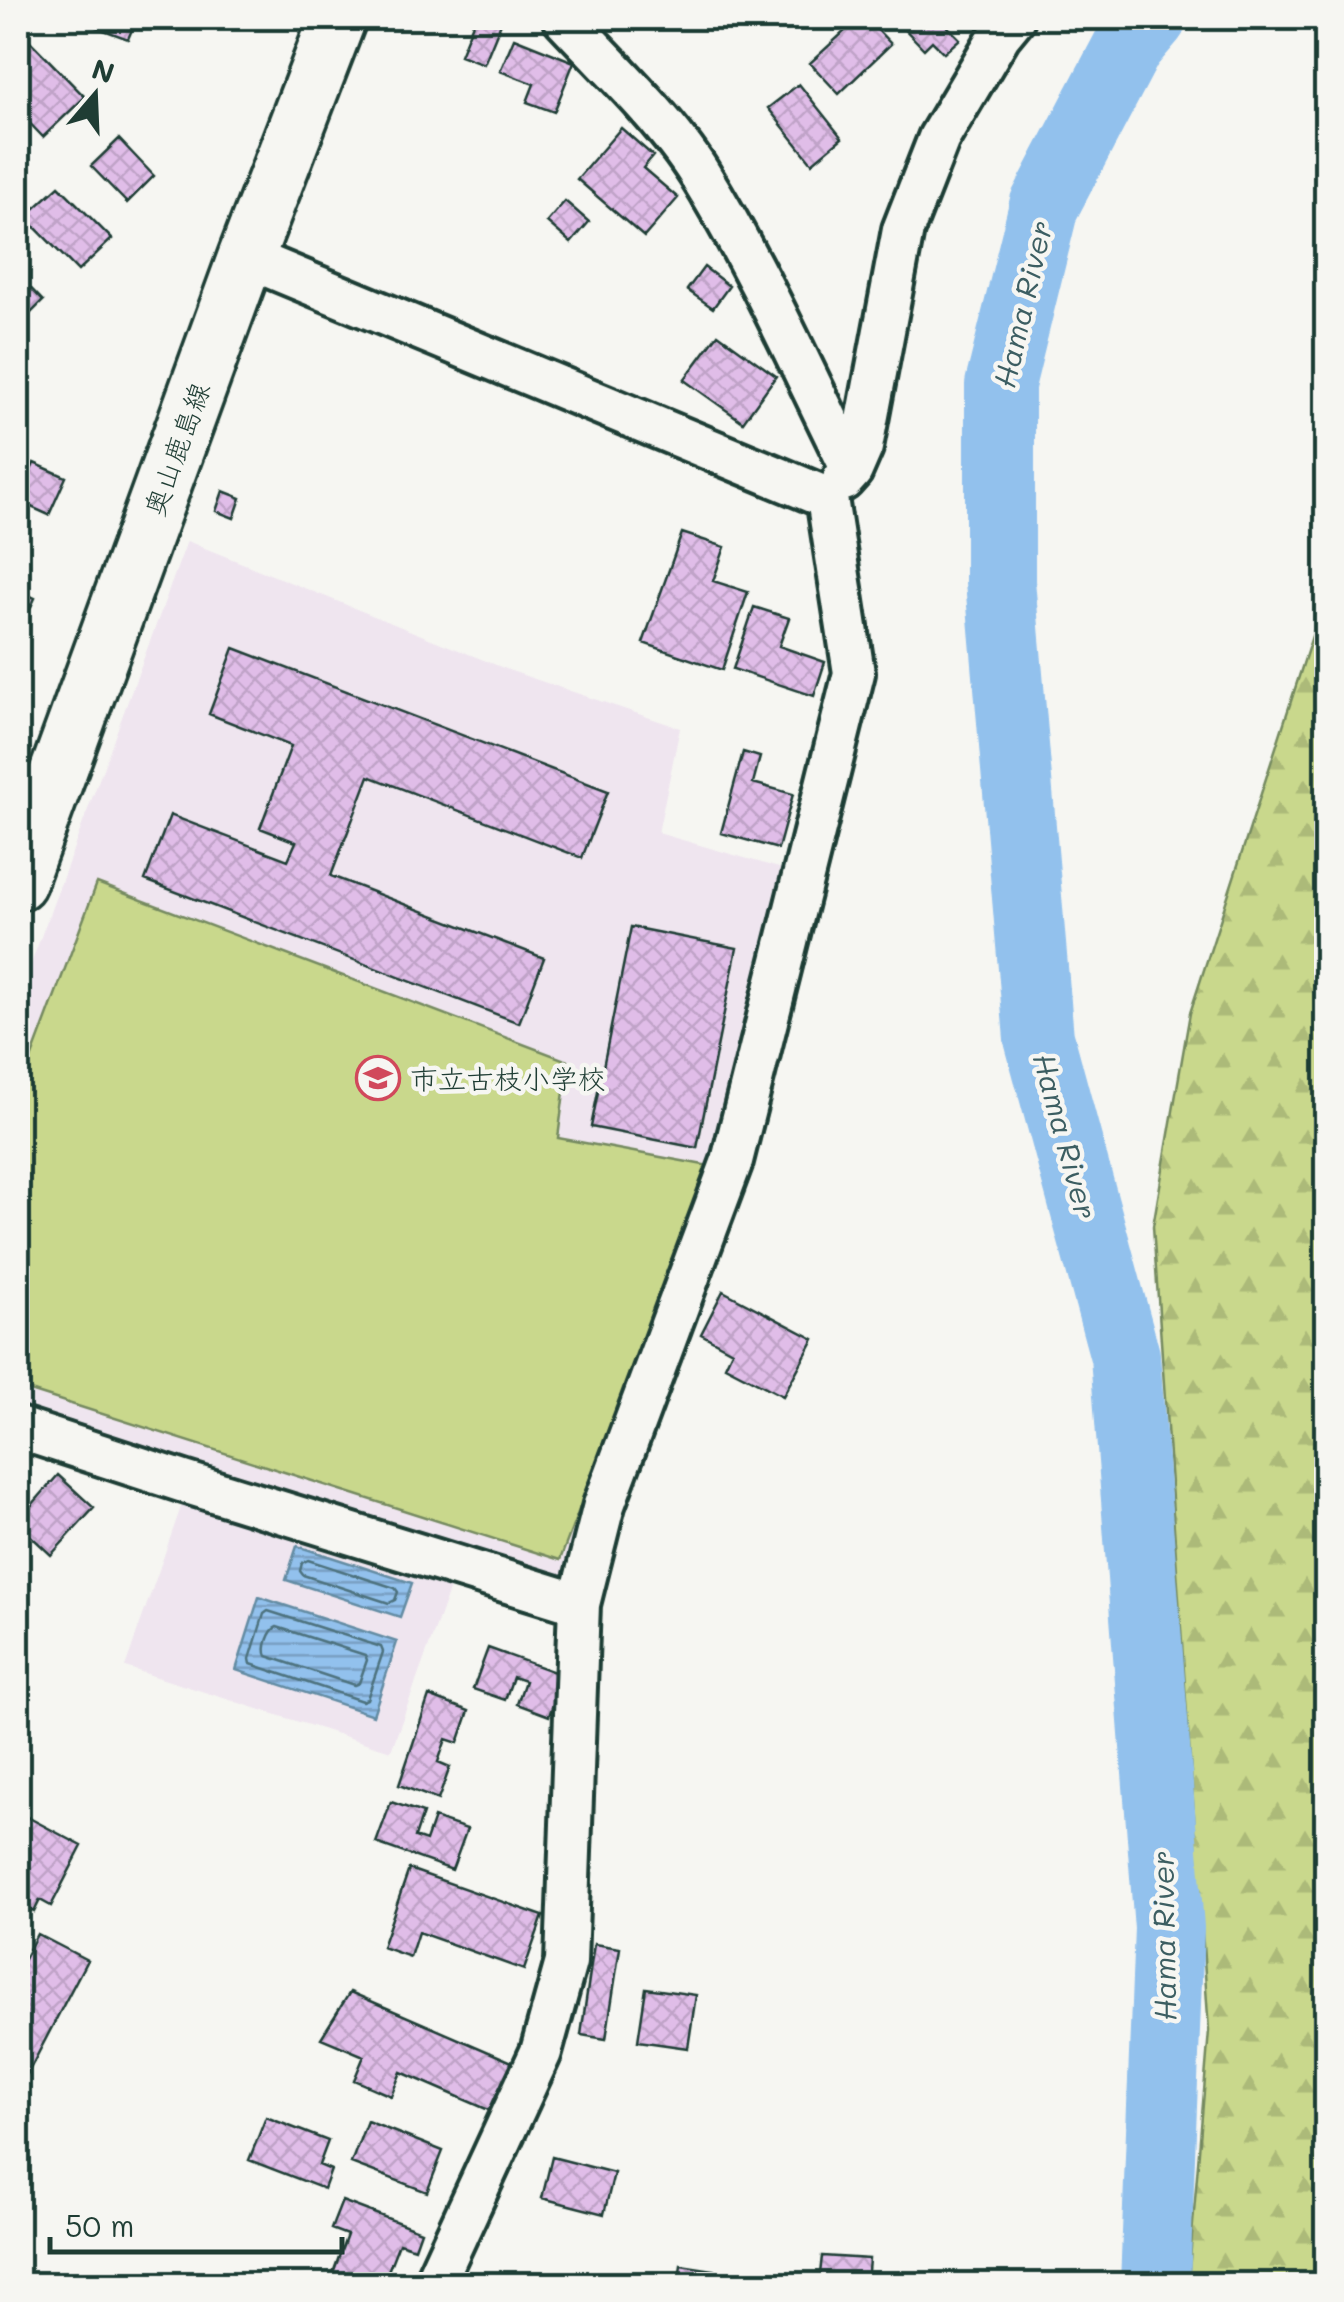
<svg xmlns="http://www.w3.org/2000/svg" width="1344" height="2302" font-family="Mali,'Klee One',sans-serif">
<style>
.built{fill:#efe5ef}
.forest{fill:url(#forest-firs);stroke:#748a60;stroke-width:2.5}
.pitch{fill:#c9d88c;stroke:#748a60;stroke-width:2.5}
.water{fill:url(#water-rules);stroke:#648ca3;stroke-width:2.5}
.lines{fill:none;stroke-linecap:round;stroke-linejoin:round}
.shore{stroke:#4d727e;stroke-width:2.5}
.river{stroke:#92c1ed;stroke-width:70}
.building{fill:url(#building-cross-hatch);stroke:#1f3d34;stroke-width:2.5}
.minor-casing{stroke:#1f3d34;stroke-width:48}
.secondary-casing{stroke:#1f3d34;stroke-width:62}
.minor{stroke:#f6f6f2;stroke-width:40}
.secondary{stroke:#f6f6f2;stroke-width:55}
.labels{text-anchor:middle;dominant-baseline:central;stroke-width:9;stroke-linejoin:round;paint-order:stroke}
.street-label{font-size:28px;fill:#1f3d34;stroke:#f6f6f2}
.poi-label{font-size:28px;fill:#1f3d34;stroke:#f6f6f2;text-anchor:start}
.water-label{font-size:30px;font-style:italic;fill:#3c5e62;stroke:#f6f6f2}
</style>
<defs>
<pattern id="forest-firs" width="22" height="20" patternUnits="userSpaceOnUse" patternTransform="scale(2.5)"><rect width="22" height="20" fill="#c9d88c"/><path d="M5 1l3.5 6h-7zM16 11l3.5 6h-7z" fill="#acba79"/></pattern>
<pattern id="water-rules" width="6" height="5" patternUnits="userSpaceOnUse" patternTransform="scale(2.5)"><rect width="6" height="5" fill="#92c1ed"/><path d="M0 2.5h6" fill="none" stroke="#779ec1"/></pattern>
<pattern id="building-cross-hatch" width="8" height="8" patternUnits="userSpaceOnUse" patternTransform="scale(2.5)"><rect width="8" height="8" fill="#e0bde8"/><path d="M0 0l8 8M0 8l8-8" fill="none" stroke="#c0a3c8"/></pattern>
</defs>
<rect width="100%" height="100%" fill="#f6f6f2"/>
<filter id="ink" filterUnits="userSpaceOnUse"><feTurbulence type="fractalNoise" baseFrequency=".01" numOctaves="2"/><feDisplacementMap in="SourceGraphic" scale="20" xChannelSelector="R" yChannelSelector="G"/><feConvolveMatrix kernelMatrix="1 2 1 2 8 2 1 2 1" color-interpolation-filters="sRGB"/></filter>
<g filter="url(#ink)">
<path class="built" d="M187,541L511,671L680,728L658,833L786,870L722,1157L592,1499L564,1579L463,1552L391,1751L125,1667L195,1467L18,1408V999Z"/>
<path class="forest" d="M1326,593V2284H1188L1209,2031L1153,1226L1190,1013Z"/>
<path class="pitch" d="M97,883L568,1061L558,1138L709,1166L560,1560L18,1387V1094Z"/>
<path class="water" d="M297,1546L412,1583L400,1617L286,1580Z
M259,1597L397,1642L373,1715L236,1670Z"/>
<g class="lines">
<path class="shore" d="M308,1560L395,1588L398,1592L395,1600L389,1603L303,1575L300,1571L302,1563Z
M268,1611L381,1647L383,1652L367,1699L362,1701L251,1664L250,1659L264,1614Z
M277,1627L365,1655L367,1660L359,1683L354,1685L267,1656C263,1649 269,1630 277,1627Z"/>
<path class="river" d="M1152,18L1128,46L1044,206L1000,385V581L1039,1038L1125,1356L1169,1928L1155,2284"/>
</g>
<path class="building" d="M71,18H137L128,39Z
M475,18H503L484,64L460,55Z
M859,18H866L891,44L839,94L810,63Z
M894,18H939L960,39L944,53L932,41L924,49Z
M24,35L85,97L43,137L18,111V96L20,94L18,92V41Z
M514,38L574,62L554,112L527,102L534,84L500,71Z
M799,84L842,138L812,163L768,108Z
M621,128L653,156L643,168L678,198L644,237L577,179Z
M119,139L154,176L127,203L91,166Z
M59,186L112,239L78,271L25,217Z
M565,201L589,222L571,243L547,222Z
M704,267L729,286L713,308L687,290Z
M18,275L43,301L18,326Z
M718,334L776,376L743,422L684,380Z
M34,463L66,477L49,515L18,501Z
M223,491L241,498L234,518L216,511Z
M682,533L725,547L713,581L748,592L722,670L643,643Z
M18,590L35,598L18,635Z
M754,607L789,618L779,646L825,662L814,696L733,669Z
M234,648L608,791L582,858L369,776L331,876L544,958L519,1023L145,880L170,815L288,860L296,842L260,828L291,746L209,714Z
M743,752L760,757L753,783L793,794L778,849L721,833Z
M631,927L737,948L697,1148L591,1127Z
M723,1291L814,1339L783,1396L725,1366L732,1351L701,1334Z
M58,1475L94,1508L51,1555L18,1524V1521Z
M488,1648L563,1675L549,1716L517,1704L525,1681L513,1677L505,1700L473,1689Z
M429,1696L469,1711L458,1743L446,1739L438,1762L450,1767L438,1800L399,1785Z
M391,1802L423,1813L415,1837L426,1841L434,1818L467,1829L452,1870L376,1843Z
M18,1812L82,1846L51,1906L40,1900L34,1912L18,1903Z
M409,1869L543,1916L524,1970L418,1932L410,1957L382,1947Z
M37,1934L87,1960L18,2092V1968L19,1969Z
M594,1944L620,1948L606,2039L581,2035Z
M646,1988L696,1995L688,2048L638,2041Z
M350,1992L512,2062L491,2111L401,2072L391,2096L354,2080L364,2056L321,2038Z
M266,2117L328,2141L319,2165L331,2170L324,2189L249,2160Z
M367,2121L443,2151L427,2192L351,2163Z
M552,2157L614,2173L604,2214L542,2198Z
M342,2201L421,2231L415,2248L399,2243L383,2284H363L333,2273L347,2235L331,2229Z
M822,2256L869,2259L867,2284H796V2281L819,2283Z
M681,2265L714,2270L711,2284H678Z"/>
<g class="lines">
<defs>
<path id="minor" d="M564,18C607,64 665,119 699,173C757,267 803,371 852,470
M246,257L827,498
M843,480L852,470L862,447L903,230L939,138L1000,35L1014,18
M18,1428L184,1482L579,1604
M434,2284L541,2052L566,1962L579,1604L604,1505L732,1161L854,673L827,498"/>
<path id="secondary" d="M18,882L246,257L338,18"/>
</defs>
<use href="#minor" class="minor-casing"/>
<use href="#secondary" class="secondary-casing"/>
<use href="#minor" class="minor"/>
<use href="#secondary" class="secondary"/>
</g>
</g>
<defs>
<symbol id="school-ring" viewBox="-11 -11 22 22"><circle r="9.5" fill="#f6f6f2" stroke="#d1495b" stroke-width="1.5"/><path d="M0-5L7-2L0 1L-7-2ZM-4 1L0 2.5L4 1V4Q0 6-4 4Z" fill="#d1495b"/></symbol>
</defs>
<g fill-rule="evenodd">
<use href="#school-ring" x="353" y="1053" width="50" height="50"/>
</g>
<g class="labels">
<g class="street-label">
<text transform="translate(176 449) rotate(-70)">奥山鹿島線</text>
</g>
<g class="poi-label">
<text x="410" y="1078">市立古枝小学校</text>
</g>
<g class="water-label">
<text transform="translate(1022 304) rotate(-77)">Hama River</text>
<text transform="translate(1066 1136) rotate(75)">Hama River</text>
<text transform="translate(1163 1936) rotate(-91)">Hama River</text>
</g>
</g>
<rect width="1344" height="2302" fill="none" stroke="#f6f6f2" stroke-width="60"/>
<rect x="30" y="30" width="1284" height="2242" fill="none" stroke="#1f3d34" stroke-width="4" filter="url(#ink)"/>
<g transform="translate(95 95) rotate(19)" stroke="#f6f6f2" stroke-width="8" paint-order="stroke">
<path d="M0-8L18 38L0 25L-18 38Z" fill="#1f3d34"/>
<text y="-15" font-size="28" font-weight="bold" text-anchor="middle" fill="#1f3d34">N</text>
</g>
<path d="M50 2237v15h292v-15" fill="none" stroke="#1f3d34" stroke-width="5"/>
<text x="65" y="2237" font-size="30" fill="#1f3d34" stroke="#f6f6f2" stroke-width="8" paint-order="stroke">50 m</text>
</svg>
